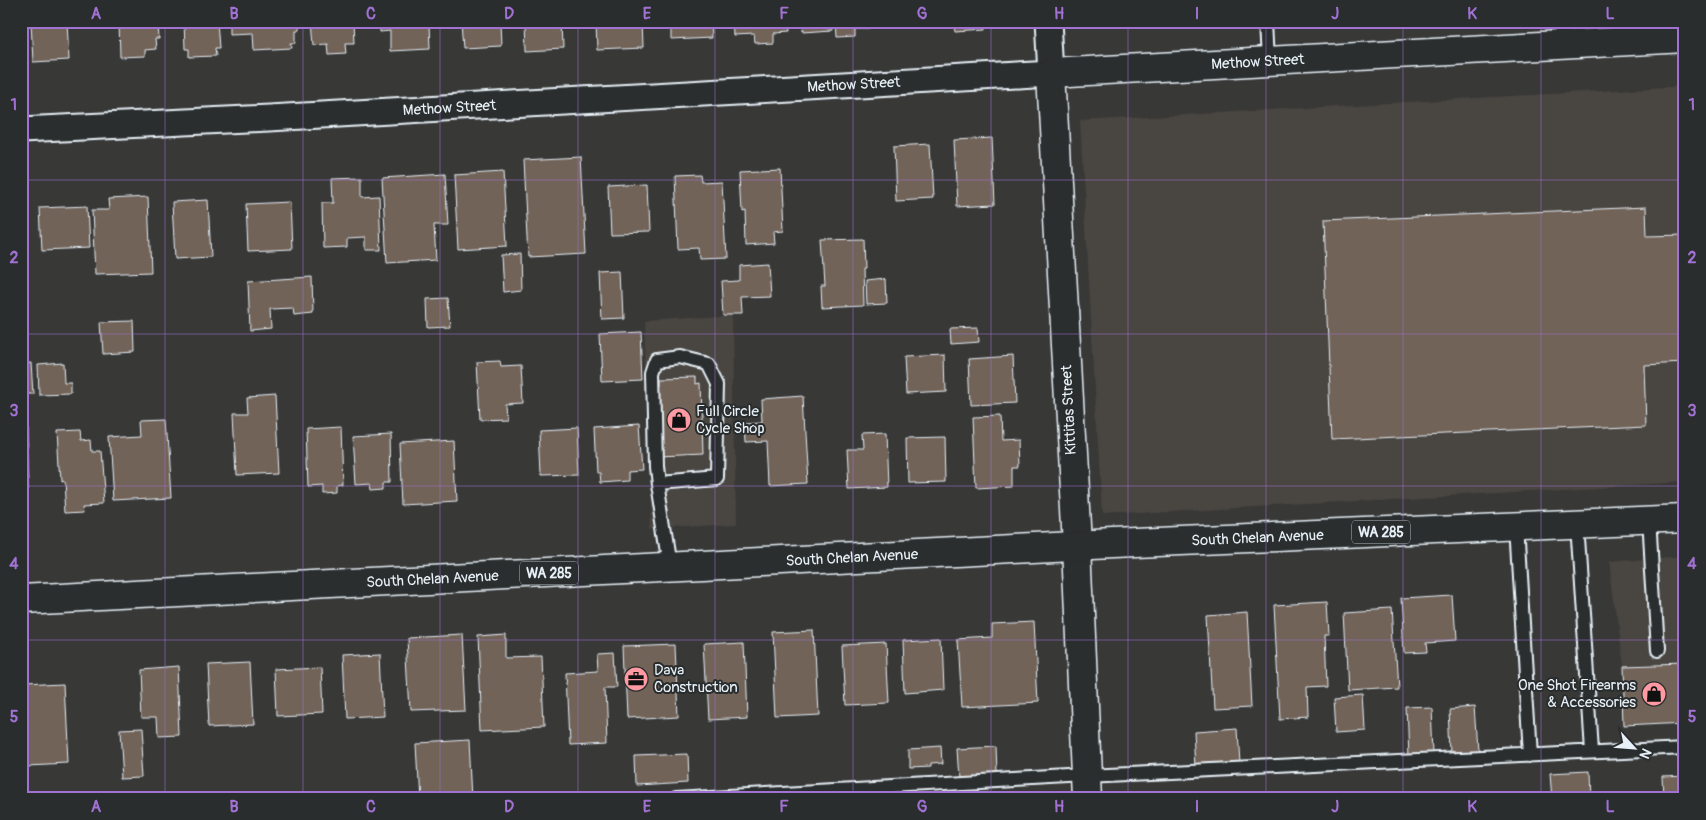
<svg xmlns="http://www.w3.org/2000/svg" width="1706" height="820" font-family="Pangolin,sans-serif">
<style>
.built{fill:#494541}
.building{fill:#726359;stroke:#e8f1f8}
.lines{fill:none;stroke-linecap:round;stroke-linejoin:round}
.service-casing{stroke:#e8f1f8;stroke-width:16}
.minor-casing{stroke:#e8f1f8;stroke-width:29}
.tertiary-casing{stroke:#e8f1f8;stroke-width:31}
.primary-casing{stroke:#e8f1f8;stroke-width:31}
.service{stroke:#2a2d2e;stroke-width:12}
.minor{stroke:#2a2d2e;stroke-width:25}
.tertiary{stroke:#2a2d2e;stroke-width:28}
.primary{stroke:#2a2d2e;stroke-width:28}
.grid{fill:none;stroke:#a171d3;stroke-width:1;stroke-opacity:0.55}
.labels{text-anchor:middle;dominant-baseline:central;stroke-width:4;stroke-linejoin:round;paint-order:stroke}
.shield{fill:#2a2d2e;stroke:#afb6bb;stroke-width:1}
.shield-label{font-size:14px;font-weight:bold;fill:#e8f1f8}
.street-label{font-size:15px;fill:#e8f1f8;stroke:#2a2d2e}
.poi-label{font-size:15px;fill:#e8f1f8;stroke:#2a2d2e;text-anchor:start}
.neatline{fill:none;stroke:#a171d3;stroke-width:2}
.grid-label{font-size:16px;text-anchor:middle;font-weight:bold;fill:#a171d3}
</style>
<rect width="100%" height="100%" fill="#383837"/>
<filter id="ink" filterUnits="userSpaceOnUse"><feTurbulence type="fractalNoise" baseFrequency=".02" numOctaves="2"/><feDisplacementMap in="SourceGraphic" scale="10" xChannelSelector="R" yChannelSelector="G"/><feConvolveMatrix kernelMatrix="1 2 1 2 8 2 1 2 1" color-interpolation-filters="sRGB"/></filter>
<g filter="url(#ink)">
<path class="built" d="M1685,86V482L1102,516L1080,121Z
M733,315L736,524L652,529L644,321Z
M1685,556V723L1624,726L1622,666L1609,562Z"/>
<path class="building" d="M31,21H67L69,60L33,62Z
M119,21H154V24H158L159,39H155L156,49L145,50V56L120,57Z
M184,21H217L219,48H215L216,56L189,57V49H185Z
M229,21H299V30H296V43H291L292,48L254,50L253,33L229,34Z
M312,21H353L354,43H345L346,54L329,55L328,44L314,45Z
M380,21H438V24H429L430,49L390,51V31L380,32Z
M461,21H500L501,46L463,48Z
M526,21H562L563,49L527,51Z
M596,21H643L644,48L597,50Z
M671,21H711L712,38L671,40Z
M734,21H785L786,33L773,34V43L755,44L754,36L735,37Z
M800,21H832L833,31L801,33Z
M836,21H869V29H855V37L837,38Z
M936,21H986V29L955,31L954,25L936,26Z
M992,138L995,204L957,206L954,140Z
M930,144L933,199L896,201L894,146Z
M581,157L586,254L528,257L523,160Z
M780,168L783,231L773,232L774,243L746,245L745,211L742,212L740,170Z
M503,172L507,246L458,249L454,175Z
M445,174L448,225H434L436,260L387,263L382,178Z
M700,175L701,182L722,181L726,259L700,260L699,248L678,249L675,176Z
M362,177V197L379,196L381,250H366V237L347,238V247L323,248L322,203H333L332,178Z
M647,185L649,232L610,233L608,187Z
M148,197L151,272L95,274L92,210H109L108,199Z
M208,200L211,257L175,259L172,202Z
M290,202L292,249L248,251L246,204Z
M87,206L89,248L42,250L40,208Z
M1646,207L1647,236L1685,235V363L1644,365L1646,425L1332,439L1323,221Z
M863,239L864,269H862L863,305L822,307L821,286H825L822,240Z
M520,254L521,290L503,292L501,255Z
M768,263L770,296L742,297L743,315H723L721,281L739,280V265Z
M622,272L624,318L602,319L600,273Z
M312,277L313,314L294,316L293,308L270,309L271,329L250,331L248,281Z
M886,279L887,303L866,304L865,281Z
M448,298L450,326L428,327L427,299Z
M134,321L135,352L103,354L101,322Z
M978,328L979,342L951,344L950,329Z
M641,332L643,379L602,381L600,334Z
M945,355L946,392L906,394L904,357Z
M1013,356L1015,403L971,405L969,359Z
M500,361L501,367L521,366L523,403L505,404L506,418L480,419L477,362Z
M31,363L33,394H21V364Z
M63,363L64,383H71V394L39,395L38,365Z
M697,377V384L701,383L703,455L657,457L655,385H661V378Z
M275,396L279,473L237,475L234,413H248L247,398Z
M803,396L808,484L770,486L768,441L746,442L745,422L762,421L761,399Z
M1000,416L1001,441L1019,440L1020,466H1014V486L976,488L973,417Z
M166,419L171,498L113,501L109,437L142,435L141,420Z
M639,426L642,469L627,470V480L600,482L599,472H596L594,429Z
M21,427H26L29,511H21Z
M341,427L343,485L337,486V493L322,494V486L308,487L306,429Z
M577,428L579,475L541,476L539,430Z
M80,432L81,441L91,440L92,451H100L104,503L84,504L85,510L65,511L63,479L60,480L57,433Z
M391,434L392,482H386V488L373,489L372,483L356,484L353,436Z
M885,434L887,487L849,489L847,450H863L862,435Z
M945,437L946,482L908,483L907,438Z
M454,441L457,501L403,504L400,444Z
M1452,595L1455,641L1425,643L1426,652L1404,653L1401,598Z
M1327,602L1329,636H1324L1326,686L1307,687L1308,717L1280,719L1274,605Z
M1392,610L1397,687L1348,690L1344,613Z
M1247,612L1252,706L1213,708L1208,615Z
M1034,622L1038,703L962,707L958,640L992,638V624Z
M814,630L818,716L777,718L773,632Z
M462,635L466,710L411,712L407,638Z
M506,635V658L541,657L544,727L482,730L478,637Z
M941,638L943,690L905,693L903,640Z
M744,642L747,717L708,719L704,644Z
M676,644L679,716L627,719L624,646Z
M886,644L889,703L845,705L842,646Z
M380,653L383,717L345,719L342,655Z
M615,653L617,687H605L607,743L568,745L565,673L598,671L597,654Z
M250,662L253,724L209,726L206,664Z
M1685,664V723L1624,726L1622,666Z
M179,667L182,737L159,738L158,717H141L139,670Z
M320,667L322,714L278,716L276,669Z
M65,683L69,764L28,766L24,685Z
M1363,695L1365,730L1336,732L1334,697Z
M1432,707L1434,755L1409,756L1407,708Z
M1475,707L1478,751L1452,753L1450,709Z
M1237,728L1239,764L1196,767L1194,731Z
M141,729L144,776L122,777L119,730Z
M470,740L473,799H418L415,743Z
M996,746L997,775L959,777L957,748Z
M940,748L941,764L928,765V768L908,769V750Z
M687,754L688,783L637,786L636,756Z
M1588,772L1589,799H1552L1550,774Z
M1685,776V799H1664L1663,777Z"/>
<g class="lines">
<defs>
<path id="service" d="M1268,21L1270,61
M657,484L655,466L653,372L657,360L680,357L709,364L719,384L717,479L657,484L670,566
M1649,520L1657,651
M1577,523L1592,751
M1516,526L1530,755
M676,799L1087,776L1685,747"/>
<g id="minor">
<path id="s1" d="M21,130L269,118L1051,73L1048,21"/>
</g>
<g id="tertiary">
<path id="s2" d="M1088,799L1077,545L1051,73L1685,38"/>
</g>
<g id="primary">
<path id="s3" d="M21,600L1112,544L1685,519"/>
</g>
</defs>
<use href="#service" class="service-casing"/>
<use href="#minor" class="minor-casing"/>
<use href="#tertiary" class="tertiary-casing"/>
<use href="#primary" class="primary-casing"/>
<use href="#service" class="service"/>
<use href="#minor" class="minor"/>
<use href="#tertiary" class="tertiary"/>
<use href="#primary" class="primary"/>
</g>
</g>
<path class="grid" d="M165,21V799M303,21V799M440,21V799M578,21V799M715,21V799M853,21V799M991,21V799M1128,21V799M1266,21V799M1403,21V799M1541,21V799M21,180H1685M21,334H1685M21,486H1685M21,640H1685"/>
<defs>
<symbol id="shop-disc" viewBox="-11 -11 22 22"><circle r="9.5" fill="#ff9aa2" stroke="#2a2d2e"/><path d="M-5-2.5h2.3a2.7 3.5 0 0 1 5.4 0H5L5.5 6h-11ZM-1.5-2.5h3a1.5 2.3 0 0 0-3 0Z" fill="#111"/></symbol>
<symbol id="office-disc" viewBox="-11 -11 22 22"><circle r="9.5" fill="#ff9aa2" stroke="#2a2d2e"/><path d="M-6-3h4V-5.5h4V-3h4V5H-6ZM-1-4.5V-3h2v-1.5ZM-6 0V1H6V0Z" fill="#111"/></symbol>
</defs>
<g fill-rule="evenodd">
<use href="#shop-disc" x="665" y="406" width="28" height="28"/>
<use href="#office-disc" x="622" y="665" width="28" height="28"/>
<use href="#shop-disc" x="1640" y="680" width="28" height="28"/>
</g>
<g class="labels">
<g class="shield">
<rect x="1352" y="520.5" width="58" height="23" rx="4"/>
<rect x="520" y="561.5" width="58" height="23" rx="4"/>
</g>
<g class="shield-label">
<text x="1381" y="532">WA 285</text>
<text x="549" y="573">WA 285</text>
</g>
<g class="street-label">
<text stroke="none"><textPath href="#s2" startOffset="934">Methow Street</textPath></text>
<text stroke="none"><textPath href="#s1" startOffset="834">Methow Street</textPath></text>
<text stroke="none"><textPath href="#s1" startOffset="429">Methow Street</textPath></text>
<text transform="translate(1069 410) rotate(-93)">Kittitas Street</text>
<text stroke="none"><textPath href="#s3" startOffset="1238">South Chelan Avenue</textPath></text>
<text stroke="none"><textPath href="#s3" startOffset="832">South Chelan Avenue</textPath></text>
<text stroke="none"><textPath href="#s3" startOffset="412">South Chelan Avenue</textPath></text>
</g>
<g class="poi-label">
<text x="696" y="411">Full Circle<tspan x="696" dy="17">Cycle Shop</tspan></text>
<text x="654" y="670">Dava<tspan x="654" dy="17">Construction</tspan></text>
<text x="1636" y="685" text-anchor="end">One Shot Firearms<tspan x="1636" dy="17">&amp; Accessories</tspan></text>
</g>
</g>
<rect width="1706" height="820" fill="none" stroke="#2a2d2e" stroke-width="55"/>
<g transform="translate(1634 748) rotate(116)" stroke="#2a2d2e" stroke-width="4" paint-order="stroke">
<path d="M0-4L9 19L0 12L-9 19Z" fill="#e8f1f8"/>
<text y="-8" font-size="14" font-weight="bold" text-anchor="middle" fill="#e8f1f8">N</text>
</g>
<rect x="28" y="28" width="1650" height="764" class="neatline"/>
<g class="grid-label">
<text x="96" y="19">A</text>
<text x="234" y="19">B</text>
<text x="371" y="19">C</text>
<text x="509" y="19">D</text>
<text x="647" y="19">E</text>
<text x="784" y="19">F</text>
<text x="922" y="19">G</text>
<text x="1059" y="19">H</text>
<text x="1197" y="19">I</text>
<text x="1335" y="19">J</text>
<text x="1472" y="19">K</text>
<text x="1610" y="19">L</text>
<text x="14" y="110">1</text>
<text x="1692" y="110">1</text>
<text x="14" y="263">2</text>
<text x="1692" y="263">2</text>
<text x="14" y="416">3</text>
<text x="1692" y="416">3</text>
<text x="14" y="569">4</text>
<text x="1692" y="569">4</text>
<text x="14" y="722">5</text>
<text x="1692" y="722">5</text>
<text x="96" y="812">A</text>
<text x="234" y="812">B</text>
<text x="371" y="812">C</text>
<text x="509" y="812">D</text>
<text x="647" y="812">E</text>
<text x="784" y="812">F</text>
<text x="922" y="812">G</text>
<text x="1059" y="812">H</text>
<text x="1197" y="812">I</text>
<text x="1335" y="812">J</text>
<text x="1472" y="812">K</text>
<text x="1610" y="812">L</text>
</g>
</svg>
